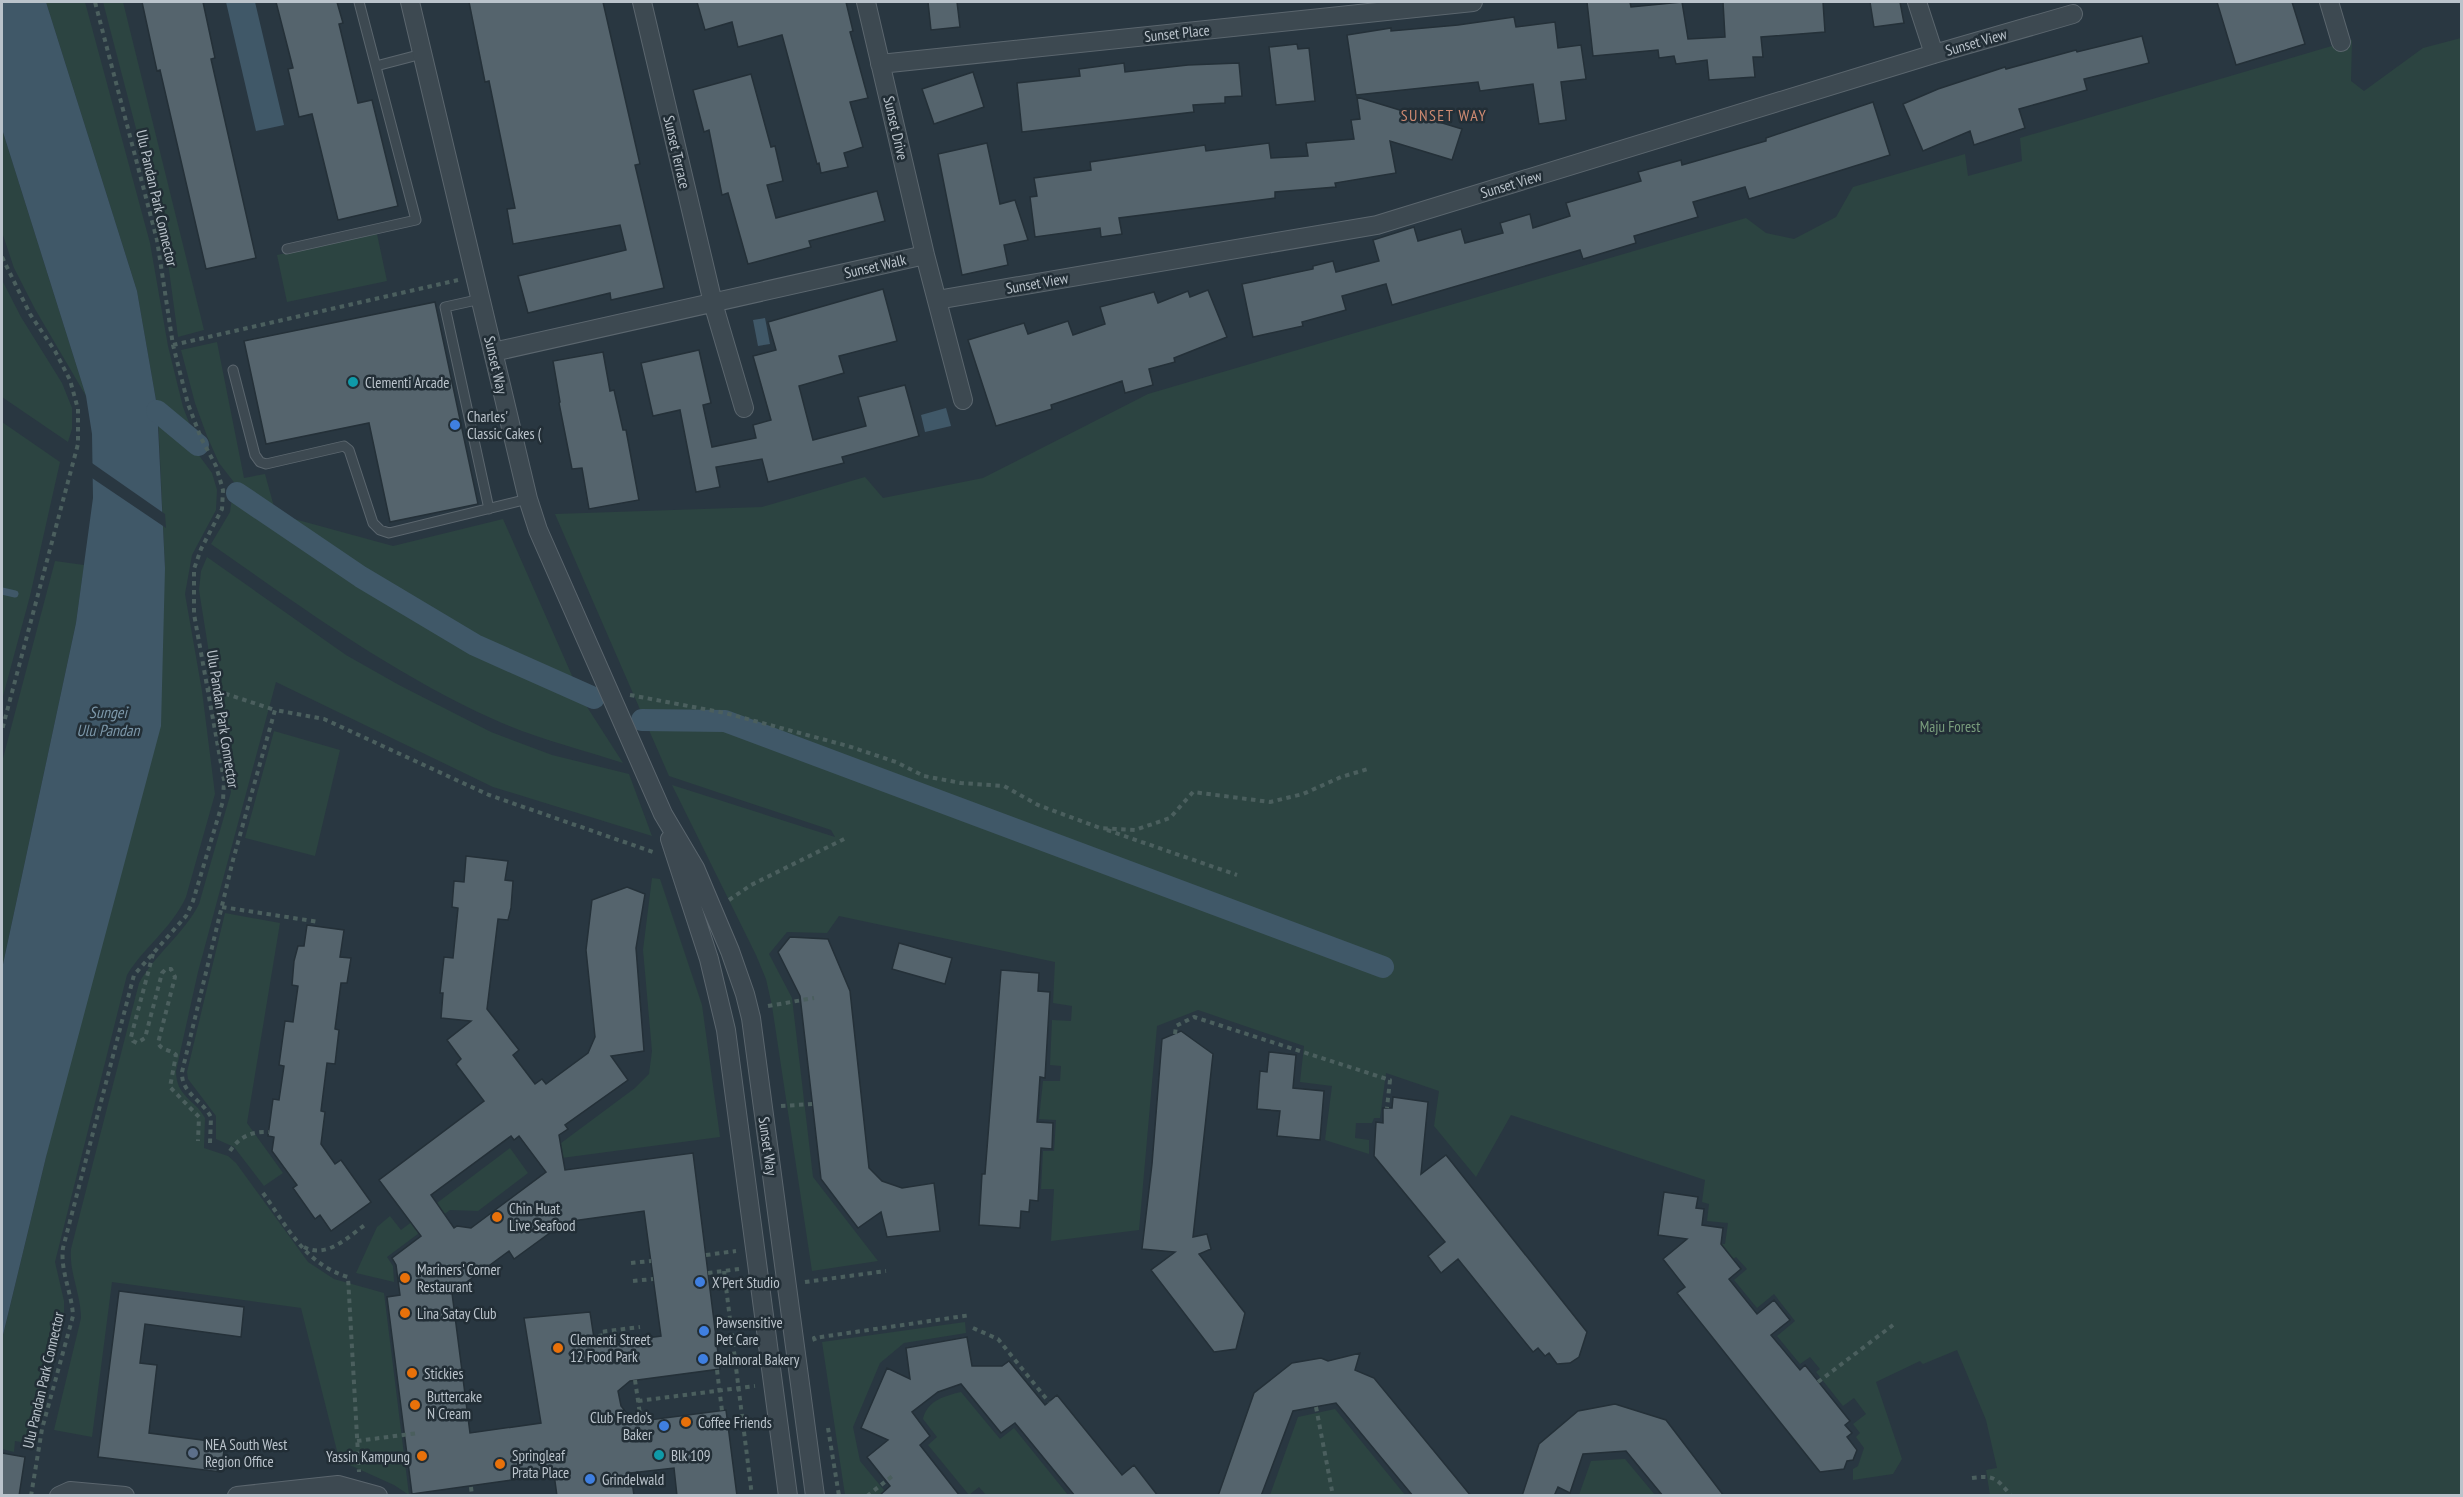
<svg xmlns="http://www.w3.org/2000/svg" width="2463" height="1497" font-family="'PT Sans Narrow',sans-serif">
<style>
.green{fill:#2c4441}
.water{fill:#405868}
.pier{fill:#293741}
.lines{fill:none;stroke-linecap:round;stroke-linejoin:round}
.stream{stroke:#405868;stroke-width:7}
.canal{stroke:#405868;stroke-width:22}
.building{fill:#55646d;stroke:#243038;stroke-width:1.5;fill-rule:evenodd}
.lane-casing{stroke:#5b666e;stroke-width:11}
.street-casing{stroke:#5b666e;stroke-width:20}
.path{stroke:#4b5f5e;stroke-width:4;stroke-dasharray:4.5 4.5;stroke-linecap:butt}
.lane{stroke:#3d4951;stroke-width:9}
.street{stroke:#3d4951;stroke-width:18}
.culture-dot{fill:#0f9aa8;stroke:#222e36;stroke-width:2}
.shop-dot{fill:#3f7fe0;stroke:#222e36;stroke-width:2}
.food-dot{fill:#e8710a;stroke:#222e36;stroke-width:2}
.service-dot{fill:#5c6f8a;stroke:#222e36;stroke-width:2}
.labels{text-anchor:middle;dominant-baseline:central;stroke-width:5;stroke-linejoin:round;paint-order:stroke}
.street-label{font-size:15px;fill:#bac3cb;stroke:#222e36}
.poi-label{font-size:15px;fill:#bac3cb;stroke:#222e36;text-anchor:start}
.park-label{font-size:15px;fill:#7a9e7d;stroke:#222e36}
.neighbourhood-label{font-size:16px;letter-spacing:1.5px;fill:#ce8a72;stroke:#222e36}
.water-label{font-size:16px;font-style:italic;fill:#7d98aa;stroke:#222e36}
</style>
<rect width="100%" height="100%" fill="#293741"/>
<path class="green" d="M46,2H85L150,243L168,346L183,407L195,438L157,406L137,291Z
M103,2H123L204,330L178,337L165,240Z
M2461,38V1495H1990L1986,1470L1997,1468L1986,1420L1957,1350L1923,1364L1920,1361L1876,1382L1902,1459L1893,1474L1853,1480V1469L1858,1466L1864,1448L1856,1437L1860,1433L1853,1424L1866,1414L1854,1398L1843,1406L1816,1372L1820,1369L1810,1357L1800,1364L1777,1336L1795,1321L1774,1294L1757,1308L1734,1280L1747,1269L1736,1257L1726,1264L1710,1243L1725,1244L1728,1223L1707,1221L1709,1204L1702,1202L1705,1180L1511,1115L1476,1177L1434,1126L1439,1091L1386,1073L1380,1118H1374L1372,1123H1356L1355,1138L1369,1140V1154L1325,1140L1332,1086L1300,1082L1304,1046L1198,1010L1157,1026L1139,1230L1051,1241L1054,1189H1041L1043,1151H1054L1056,1120L1039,1119L1043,1081H1060L1061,1066L1050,1065L1052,1020L1071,1021L1072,1006L1053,1003L1055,962L839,916L827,933L787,932L769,954L792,998L813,1177L878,1261L812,1271L772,1006L766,979L756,955L672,785L835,837L831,830L669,776L555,514L762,507L865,477L883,498L983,478L1148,394L1746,218L1766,233L1794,239L1836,217L1853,187L1965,154L1968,176L2022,161L2020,138L2352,40L2351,81L2364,91L2423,48Z
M2,129L86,396L35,309L14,268L2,232Z
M377,234L387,281L287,302L277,255Z
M2,280L21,317L62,383L72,408V429L68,442L2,397Z
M217,342L244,478L265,474L276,514L393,546L503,519L577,687L475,641L363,574L240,490L219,463L207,436L195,403L181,350Z
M158,416L195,450L212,473L217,490L216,510L192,555L185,594L202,691L215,794L186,897C172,928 144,947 127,975L55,1262L64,1301V1316L27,1443L15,1441L14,1452L2,1449V1339L46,1157L165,568Z
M2,422L60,462L30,596L2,700Z
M232,497L358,581L474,651L580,696L623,763C580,749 534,738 493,719C392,673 301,607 211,544L230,512Z
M207,557L346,655L399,685L491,732L552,755L629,774L652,836L493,787L276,682L198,972L176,1071C176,1097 195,1099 205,1118L204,1148L228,1156L236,1163L308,1262L334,1279L384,1293L409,1495L394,1485L343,1462L338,1455L301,1308L112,1282L92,1437L54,1430L81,1318C81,1294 69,1273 71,1249L139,983C156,953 184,934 199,904L231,792L199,590L201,571Z
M55,561L84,565L76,623L2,969V762Z
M274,731L340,750L315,856L245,838Z
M652,878L660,879L702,1005L720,1137L554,1159L549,1152L635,1088L649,1074L652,1051L643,950Z
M225,913L280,923L247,1123L283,1173L264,1186L234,1147L216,1139V1116L188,1079L187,1072Z
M510,1148L528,1173L478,1211L450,1210L387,1257L393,1266L394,1282L356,1273L377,1227L390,1216L401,1230Z
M965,1322L966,1333L904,1343L880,1363L853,1427L860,1461L888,1495H845L822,1342Z
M961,1392L1000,1439L1014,1428L1068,1495H986L979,1487L969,1495L928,1445L937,1437L923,1419C927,1401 944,1396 961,1392Z
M1335,1409L1405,1495H1270L1298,1417Z
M1625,1459L1655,1495H1579L1591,1461Z"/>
<path class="water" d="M2,2H46L137,291L157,406L165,568L161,726L46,1157L2,1339V969L76,623L93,498L92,434L86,396L2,129Z
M226,2H255L284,125L256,131Z
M765,318L770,344L758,346L753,320Z
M946,408L951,426L925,432L921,415Z"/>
<path class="pier" d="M89,461L165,514L166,528L89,476Z"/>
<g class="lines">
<path class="stream" d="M2,591L15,594"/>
<path class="canal" d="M157,411L198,445
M237,493L361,577L475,645L594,698
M642,720L725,721L1383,967"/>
</g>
<path class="building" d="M142,2H203L215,58L211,59L256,258L206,269L160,70L157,71Z
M276,2H337L343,23L339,24L358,103L372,100L398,206L338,220L312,114L299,117L288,69L293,68Z
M469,2H603L640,164L635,165L664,288L611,300L610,293L528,313L518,276L626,250L620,225L513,244L507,209L515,208L489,81L485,82Z
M697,2H846L853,31L850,32L868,98L850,102L863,147L844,153L848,167L821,173L819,163L817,164L782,35L738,47L732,22L705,30Z
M928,2H957L960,27L931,30Z
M1587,2H1630L1631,7L1682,2L1688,39L1725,37L1723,2H1823L1825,32L1761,37L1763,57H1753L1755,77L1709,80L1707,60L1676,64L1674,56L1659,58L1658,50L1593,56Z
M1870,2H1900L1904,23L1874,27Z
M2217,2H2292L2305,44L2236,65Z
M1514,17L1516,27L1555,22L1558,48L1581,45L1586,79L1561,82L1566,120L1539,124L1533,84L1480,91L1478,82L1356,95L1347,35L1391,28V31L1458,25Z
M2142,36L2149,63L2084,79L2087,90L2019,109L2025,128L1974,145L1970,131L1923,151L1903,104L1938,89L2005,67L2006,69L2076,50L2077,52Z
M1297,44L1298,49L1309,48L1315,101L1276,105L1269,47Z
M1124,63L1125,72L1188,65L1239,63L1242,96L1225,97V103L1193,105L1194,112L1022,132L1017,83L1080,76L1079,69Z
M973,72L984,107L934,124L922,89Z
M751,74L771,147L775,146L783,181L767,185L776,218L877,191L885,221L809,241L811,247L748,264L728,193L722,195L709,130L704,132L693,90Z
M1357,97L1462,129L1452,160L1390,141L1396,173L1335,183L1336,187L1275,192V198L1119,218L1122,234L1101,237L1100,228L1035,237L1030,197L1037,196L1034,178L1091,170L1090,162L1205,145L1206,151L1269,143L1271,158L1308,156L1306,143L1354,139L1351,120L1360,119Z
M1873,102L1890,155L1749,199L1745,187L1693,202L1698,217L1634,236L1636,243L1583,259L1580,250L1392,305L1386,284L1342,296L1346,310L1302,322L1303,326L1253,337L1242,284L1313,269V266L1333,261L1336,272L1379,261L1373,240L1414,227L1418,241L1461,229L1465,243L1503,233L1500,223L1530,214L1533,228L1570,216L1566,203L1641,181L1638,172L1681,160L1682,165L1766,141V138Z
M987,143L1000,204L1015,200L1028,240L1004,245L1008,265L962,275L938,154Z
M883,289L897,341L839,356L844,373L799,386L813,440L866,426L858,397L905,385L919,436L842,457L844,463L768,482L762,459L716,467L720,487L696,492L680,410L653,416L641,363L699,350L711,403L703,405L712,447L756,438L753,425L771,420L753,356L776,350L768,322Z
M1208,290L1227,337L1174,358L1175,362L1149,369L1153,385L1125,393L1122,381L1051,405L1052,409L996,426L968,340L1024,323L1028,334L1068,321L1073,335L1105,324L1100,307L1154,292L1158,303L1188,291L1190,297Z
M435,302L478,504L390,522L369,423L266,444L244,341Z
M603,352L610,391L614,390L623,430H626L639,500L589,509L582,468L572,469L559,403L560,402L553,361Z
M466,856L508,861L505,880L513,881L511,908L508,920L498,919L487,1009L519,1050L513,1055L535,1084L542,1079L546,1084L588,1053L595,1037L586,950L592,900L627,887L645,894L636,948L644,1051L611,1056L628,1080L565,1125L568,1129L559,1135L565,1170L693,1153L720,1369L630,1381L618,1391L621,1406L634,1422L726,1410L737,1496H677L674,1468L631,1473L634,1496H557L554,1474L412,1494L387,1297L400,1295L396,1265L392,1258L421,1236L379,1180L484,1101L456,1064L461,1059L447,1040L471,1021L441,1018L443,993H440L444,957L453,958L458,908L452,907L454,881L464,882ZM511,1136L514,1140L519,1136L546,1172L471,1228L457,1226L454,1228L431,1195ZM644,1211L661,1336L595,1345L590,1312L524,1318L541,1423L470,1433L452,1293L509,1251L514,1259L565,1222Z
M307,925L344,930L340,957L351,958L347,983H341L335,1029L339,1030L335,1064L327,1063L321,1111L325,1112L321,1144L335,1164L341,1160L371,1202L331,1231L320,1215L315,1219L293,1188L297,1185L272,1151L274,1137L268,1136L273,1099L279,1100L284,1066L279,1065L285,1021L293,1022L298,986L292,985L294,961L298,946H304Z
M790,937L828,939L850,991L869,1168L882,1181L902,1188L934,1183L940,1231L887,1237L881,1212L858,1228L821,1179L800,996L778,952Z
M899,943L952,958L945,984L892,969Z
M1001,970L1039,973L1038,991L1050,992L1045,1078L1040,1077L1037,1122L1053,1123L1052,1149L1041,1148L1038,1201L1030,1200L1029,1212L1021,1211L1020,1228L979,1225L982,1174H985Z
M1181,1031L1213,1054L1193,1237L1207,1234L1211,1249L1199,1254L1245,1313L1236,1349L1214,1352L1151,1270L1175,1252L1142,1249L1152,1164L1162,1039Z
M1269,1052L1296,1055L1293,1088L1324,1091L1320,1140L1277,1136L1280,1111L1257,1109L1260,1071L1267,1072Z
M1393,1097L1428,1102L1421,1174L1446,1155L1587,1332L1579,1357L1570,1363L1557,1364L1549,1353L1545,1356L1538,1348L1533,1352L1458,1259L1441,1273L1428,1256L1445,1242L1374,1156L1376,1122L1383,1123V1108H1392Z
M1664,1192L1698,1197L1696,1208L1704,1209L1702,1225L1723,1228L1721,1244L1741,1269L1729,1279L1757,1314L1774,1300L1790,1320L1771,1335L1800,1370L1805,1365L1850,1421L1845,1425L1852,1433L1847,1437L1857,1450L1853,1460L1847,1461L1844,1469L1820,1472L1677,1293L1685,1287L1663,1259L1687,1239L1658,1235Z
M119,1291L244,1307L241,1337L145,1324L140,1363L157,1365L149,1433L225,1443L221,1472L98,1457Z
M967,1337L972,1366H1002L1009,1361L1045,1405L1057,1395L1122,1475L1134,1465L1158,1496H1075L1015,1423L1001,1433L961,1384L938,1392L912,1412L930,1436L920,1445L960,1496H879L890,1486L867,1457L888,1440L861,1428L887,1368L910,1379L906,1348Z
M1360,1353L1355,1370L1374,1378L1471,1496H1413L1336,1403L1293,1411L1261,1496H1218L1254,1393L1292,1363L1321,1358L1328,1361Z
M1615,1404L1666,1420L1724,1496H1663L1626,1451L1583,1454L1570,1493L1558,1487L1554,1496H1522L1539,1444L1578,1411Z
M2,1453L25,1457L19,1496H2Z"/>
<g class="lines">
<defs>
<path id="lane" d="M376,66L422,54
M287,249L416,220L359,2
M481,299L445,307L489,509
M233,370L255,455L260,462L266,464L344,446L349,450L373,523L380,530L389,533L528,499"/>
<path id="street" d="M410,2L528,499L538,530L663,814L695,868L730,951L745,994L751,1018L815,1496
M642,2L713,303L744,408
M866,2L925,255L963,400
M1917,2L1934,54
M2329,2L2341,42
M880,64L1473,2
M937,300L1377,225L1934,54L2073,14
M493,352L925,255
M670,839L709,959L726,1030L788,1496
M59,1496L70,1491L125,1496
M237,1496L338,1485L378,1496"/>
</defs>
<use href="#lane" class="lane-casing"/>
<use href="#street" class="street-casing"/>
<path class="path" d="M2,257L30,314L55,351L70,380L78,409V444L2,730
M173,345L458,280
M208,688L275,710
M630,695L725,713L848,746L896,762L924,776L961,783L1004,786L1038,805L1100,828L1135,830L1170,818L1193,792L1270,802L1303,794L1341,777L1368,769
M1107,830L1237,875
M729,900L751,885L846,838
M222,907L319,922
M153,954L131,1037L133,1041L137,1043L145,1038L162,973L166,969H171L175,977L158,1043C162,1051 170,1049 176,1055L170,1087L199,1117L198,1141
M768,1006L814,998
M1175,1034L1176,1026L1194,1017L1390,1080L1387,1108
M781,1106L812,1104
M210,1143L211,1117C202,1100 181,1093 182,1072L233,860L275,710L324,719L489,795L653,852
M230,1151C239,1137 252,1131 269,1132
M263,1193C288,1228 305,1264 348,1277L359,1472
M304,1247C327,1259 348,1237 366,1224
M706,1255L736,1251
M631,1263L651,1261
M724,1271L752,1496
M708,1273L739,1269
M633,1281L653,1279
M805,1282L886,1271
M973,1328L998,1339L1049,1402
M815,1341L814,1338L971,1315
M602,1347L600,1332L640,1327
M717,1370L722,1411
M635,1380L641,1421
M1818,1382L1893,1325
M638,1401L755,1386
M1316,1407L1333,1496
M828,1428L839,1496
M357,1441L418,1433
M1972,1478C1994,1475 1997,1478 2011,1496
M471,1487L472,1496
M31,1496L42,1429L73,1316C72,1293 60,1271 63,1248L134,975L186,916L193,901L223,801L224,780L194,614V569L201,549L222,509L223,490L216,466L201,438L188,404L173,345L157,240L95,2
M867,1496L895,1474"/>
<use href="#lane" class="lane"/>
<use href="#street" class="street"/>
</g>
<g class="culture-dot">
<circle cx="353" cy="382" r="6"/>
<circle cx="659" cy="1455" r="6"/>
</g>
<g class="shop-dot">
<circle cx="455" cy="425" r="6"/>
<circle cx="700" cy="1282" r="6"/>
<circle cx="704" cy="1331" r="6"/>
<circle cx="703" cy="1359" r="6"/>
<circle cx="664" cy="1426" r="6"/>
<circle cx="590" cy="1479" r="6"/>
</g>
<g class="food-dot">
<circle cx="497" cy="1217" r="6"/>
<circle cx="405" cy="1278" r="6"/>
<circle cx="405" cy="1313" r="6"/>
<circle cx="558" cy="1348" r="6"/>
<circle cx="412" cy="1373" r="6"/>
<circle cx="415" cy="1405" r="6"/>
<circle cx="686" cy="1422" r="6"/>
<circle cx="422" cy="1456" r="6"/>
<circle cx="500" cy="1464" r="6"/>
</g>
<circle class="service-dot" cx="193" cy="1453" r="6"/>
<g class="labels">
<g class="street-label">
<text transform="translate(1177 33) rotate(-6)">Sunset Place</text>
<text transform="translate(1976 42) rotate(-16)">Sunset View</text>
<text transform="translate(896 128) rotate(77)">Sunset Drive</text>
<text transform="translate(677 152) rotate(77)">Sunset Terrace</text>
<text transform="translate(1511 184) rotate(-17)">Sunset View</text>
<text transform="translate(157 198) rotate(77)">Ulu Pandan Park Connector</text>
<text transform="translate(875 266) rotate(-13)">Sunset Walk</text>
<text transform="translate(1037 283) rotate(-10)">Sunset View</text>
<text transform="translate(496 365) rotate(77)">Sunset Way</text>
<text transform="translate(223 719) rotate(81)">Ulu Pandan Park Connector</text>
<text transform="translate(768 1146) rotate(82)">Sunset Way</text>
<text transform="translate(43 1380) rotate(-77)">Ulu Pandan Park Connector</text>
</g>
<g class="poi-label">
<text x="365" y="382">Clementi Arcade</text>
<text x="467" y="416">Charles'<tspan x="467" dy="17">Classic Cakes (</tspan></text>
<text x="509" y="1208">Chin Huat<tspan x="509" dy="17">Live Seafood</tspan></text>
<text x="417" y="1269">Mariners' Corner<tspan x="417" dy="17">Restaurant</tspan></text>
<text x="712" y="1282">X'Pert Studio</text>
<text x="417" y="1313">Lina Satay Club</text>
<text x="716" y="1322">Pawsensitive<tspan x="716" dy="17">Pet Care</tspan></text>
<text x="570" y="1339">Clementi Street<tspan x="570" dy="17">12 Food Park</tspan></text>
<text x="715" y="1359">Balmoral Bakery</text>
<text x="424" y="1373">Stickies</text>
<text x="427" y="1396">Buttercake<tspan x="427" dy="17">N Cream</tspan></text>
<text x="652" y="1417" text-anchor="end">Club Fredo’s<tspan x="652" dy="17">Baker</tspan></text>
<text x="698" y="1422">Coffee Friends</text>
<text x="205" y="1444">NEA South West<tspan x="205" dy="17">Region Office</tspan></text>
<text x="512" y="1455">Springleaf<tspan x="512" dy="17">Prata Place</tspan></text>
<text x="671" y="1455">Blk 109</text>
<text x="410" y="1456" text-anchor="end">Yassin Kampung</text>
<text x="602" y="1479">Grindelwald</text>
</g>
<g class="park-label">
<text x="1950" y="726">Maju Forest</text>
</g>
<g class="neighbourhood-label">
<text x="1444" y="115">SUNSET WAY</text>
</g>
<g class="water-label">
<text x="108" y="712">Sungei<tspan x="108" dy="18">Ulu Pandan</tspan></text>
</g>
</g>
<rect width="2463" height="1497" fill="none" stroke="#bac3cb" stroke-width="6"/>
</svg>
